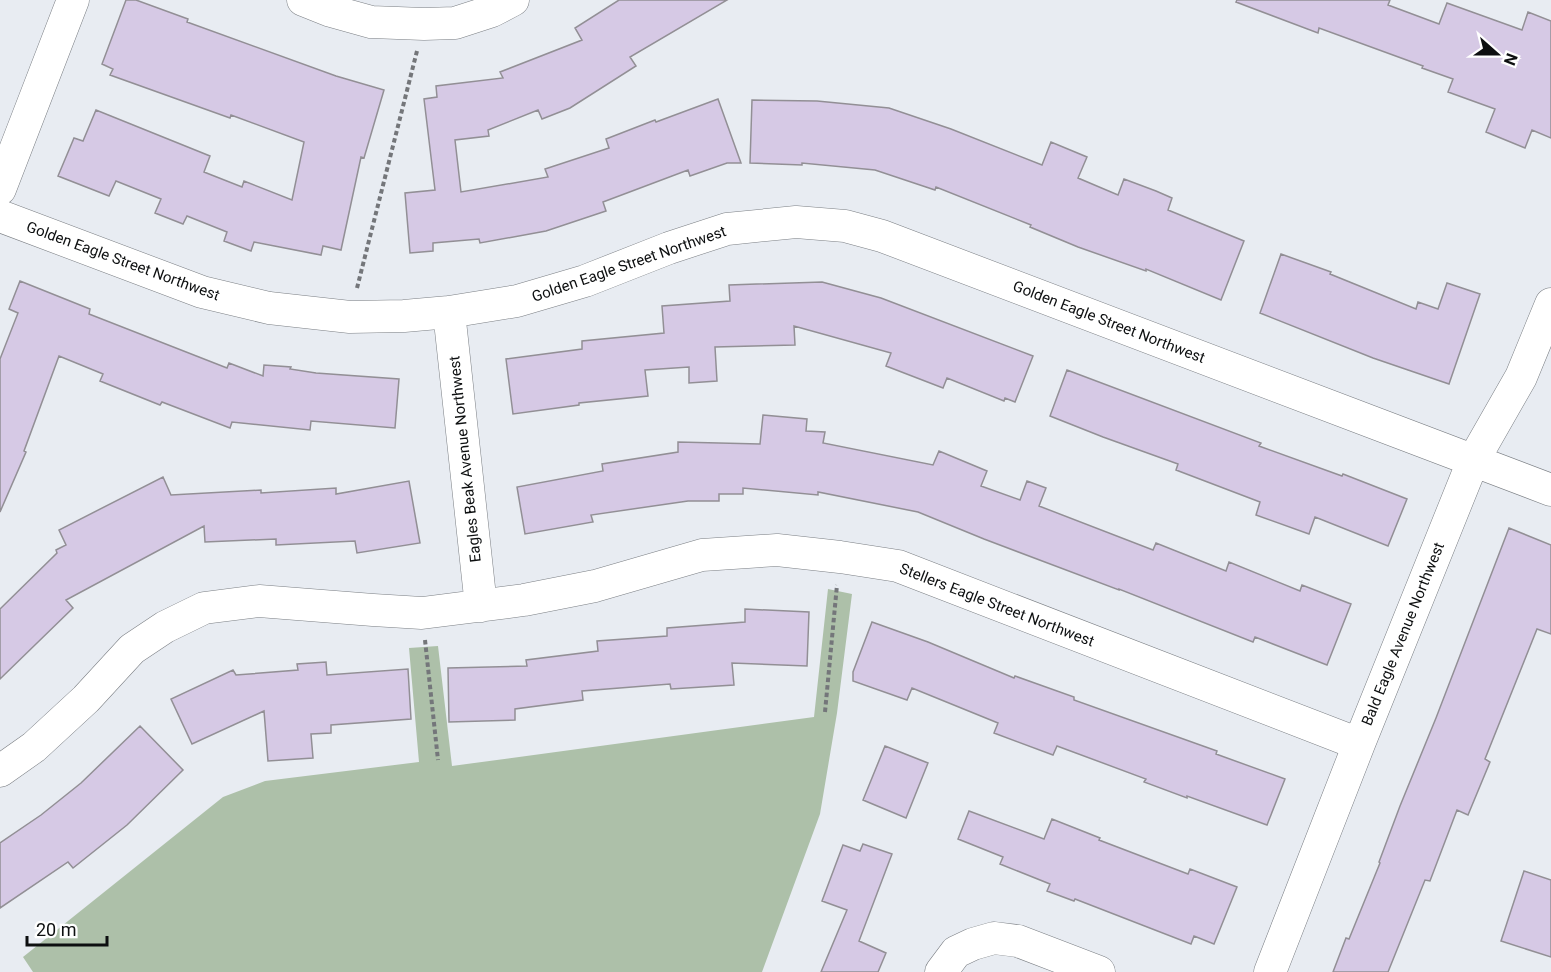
<svg xmlns="http://www.w3.org/2000/svg" width="1551" height="972" font-family="Roboto,sans-serif">
<style>
.green{fill:#adc0a9}
.building{fill:#d6c9e5;stroke:#928f95;stroke-width:1.5}
.lines{fill:none;stroke-linecap:round;stroke-linejoin:round}
.minor-casing{stroke:#7b7f84;stroke-width:33}
.path{stroke:#74767a;stroke-width:4;stroke-dasharray:4.5 3;stroke-linecap:butt}
.minor{stroke:#fff;stroke-width:32}
.labels{text-anchor:middle;dominant-baseline:central;stroke-width:4.5;stroke-linejoin:round;paint-order:stroke}
.street-label{font-size:15px;fill:#0d0f10;stroke:#fff}
</style>
<rect width="100%" height="100%" fill="#e8ecf2"/>
<path class="green" d="M828,589L852,594L837,713L820,814L762,972H33L23,957L223,797L265,781L419,762L409,648L438,646L452,766L814,717Z"/>
<path class="building" d="M126,0H136L188,19L187,22L336,76L384,90L364,158L361,157L341,250L323,246L321,255L254,242L251,251L224,241L227,232L187,216L183,224L155,213L161,199L116,181L109,196L58,176L74,138L83,141L96,110L210,156L204,172L242,187L244,181L292,200L304,142L231,115L230,118L110,75L113,69L102,64Z
M619,0H727L630,57L636,66L570,108L542,119L538,110L488,130L489,136L455,140L461,192L548,177L545,169L609,148L606,139L655,120L656,122L718,99L741,163H727L690,176L688,170L603,202L606,211L546,231L480,243L479,239L433,243V251L410,253L405,193L435,190L424,99L437,97L436,86L503,78L500,72L582,40L575,28Z
M1237,0H1390L1388,5L1439,24L1447,3L1522,30L1528,12L1551,21V138L1532,130L1525,148L1486,132L1495,109L1448,92L1453,79L1422,68L1423,66L1319,28L1318,33L1236,2Z
M752,100L817,101L889,108L951,129L1042,165L1051,142L1087,157L1078,178L1118,195L1124,179L1156,191L1172,198L1168,210L1244,241L1221,300L1146,269V271L1078,247L1030,227L1031,225L936,187L935,190L875,170L802,163V165L750,163Z
M1281,254L1331,272L1330,274L1416,309L1418,302L1438,309L1447,283L1480,294L1449,384L1373,358L1260,313Z
M20,281L90,309L89,314L227,368L229,363L263,376L264,365L291,367L290,369L316,373L399,379L395,428L311,421L310,430L232,422L230,428L162,402L160,405L100,381L103,374L59,356L24,451L26,452L0,512V359L18,313L9,309Z
M822,282L881,298L1033,356L1015,402L1005,398L1004,401L947,378L943,388L886,366L891,353L794,326L795,345L715,347L717,381L689,383V367L645,370L648,396L579,403V405L513,414L506,359L582,349V341L664,333L662,306L730,301L729,285Z
M1067,370L1261,443L1259,446L1342,476L1343,474L1407,499L1388,546L1315,517L1309,534L1256,515L1260,502L1176,470L1178,464L1103,437L1050,416Z
M763,415L807,419L806,431L825,432L823,443L933,465L939,451L987,471L981,486L1020,500L1027,481L1046,488L1039,506L1153,550L1156,543L1226,571L1229,562L1300,591L1302,585L1351,604L1327,665L1255,637L1253,642L1119,589V590L984,539L918,512L818,492V495L743,488V494H719V501H688L591,515L593,522L525,534L517,487L603,471L602,464L678,452V442L760,444Z
M163,477L171,495L261,490V493L336,488V494L409,481L420,543L357,553L355,541L276,545V539L205,542L204,526L66,600L73,608L0,679V609L57,553L56,550L66,545L59,530Z
M1509,528L1551,545V634L1537,629L1485,759L1490,762L1468,815L1457,810L1430,881L1425,880L1388,972H1333L1346,938L1349,939L1380,863L1379,862L1400,806L1436,718Z
M745,609L809,612L807,666L732,663L734,685L671,689L670,684L582,691L583,700L515,709V720L449,722L448,668L527,666L526,660L598,651L597,641L667,636V628L745,622Z
M872,622L928,642L1014,678L1015,676L1074,697V700L1217,751L1216,754L1285,779L1267,825L1187,796V798L1144,782L1146,779L1057,746L1053,755L994,733L998,723L912,688L907,700L853,681V672Z
M326,662L327,675L408,669L411,719L331,725V733L311,734L313,758L268,761L264,711L192,744L171,699L233,670L236,675L298,670L297,664Z
M140,726L183,770L127,825L73,868L68,862L0,908V843L41,815L81,783Z
M885,746L928,763L906,818L863,800Z
M969,811L1044,839L1052,819L1100,838L1099,840L1188,874L1190,869L1237,887L1214,944L1194,936L1191,944L1075,899L1074,901L1047,891L1050,884L1000,864L1003,857L958,839Z
M863,844L892,854L859,941L886,953L878,972H821L847,910L822,901L843,845L860,851Z
M1524,871L1551,880V957L1501,941Z"/>
<g class="lines">
<defs>
<path id="minor" d="M303,0L328,10L371,22L424,24L455,23L492,11L513,0
M0,189L73,0
M0,216L202,292L269,308L350,317L404,316L449,312L517,301L585,281L669,248L727,229L796,222L845,226L882,236L1551,490
M449,312L481,606
M0,771L34,747L86,699L132,649L165,627L204,608L259,601L373,610L422,613L524,600L595,586L702,555L777,550L840,557L898,566L1359,744
M941,972L956,952L973,944L994,938L1018,941L1099,972
M1270,972L1359,744L1473,461L1521,377L1551,304"/>
</defs>
<use href="#minor" class="minor-casing"/>
<path class="path" d="M357,288L417,51
M425,640L438,760
M825,712L837,585"/>
<use href="#minor" class="minor"/>
</g>
<g class="labels">
<g class="street-label">
<text transform="translate(123 261) rotate(20)">Golden Eagle Street Northwest</text>
<text transform="translate(629 264) rotate(-19)">Golden Eagle Street Northwest</text>
<text transform="translate(1109 322) rotate(21)">Golden Eagle Street Northwest</text>
<text transform="translate(465 459) rotate(-96)">Eagles Beak Avenue Northwest</text>
<text transform="translate(997 605) rotate(21)">Stellers Eagle Street Northwest</text>
<text transform="translate(1403 634) rotate(-68)">Bald Eagle Avenue Northwest</text>
</g>
</g>
<g transform="translate(1497 54) rotate(111)" stroke="#ffffff" stroke-width="4.5" paint-order="stroke">
<path d="M0-4.5L10 22L0 15L-10 22Z" fill="#0d0f10"/>
<text y="-9" font-size="16" font-weight="bold" text-anchor="middle" fill="#0d0f10">N</text>
</g>
<path d="M27 936v9h80v-9" fill="none" stroke="#0d0f10" stroke-width="3"/>
<text x="36" y="936" font-size="18" fill="#0d0f10" stroke="#ffffff" stroke-width="4.5" paint-order="stroke">20 m</text>
</svg>
